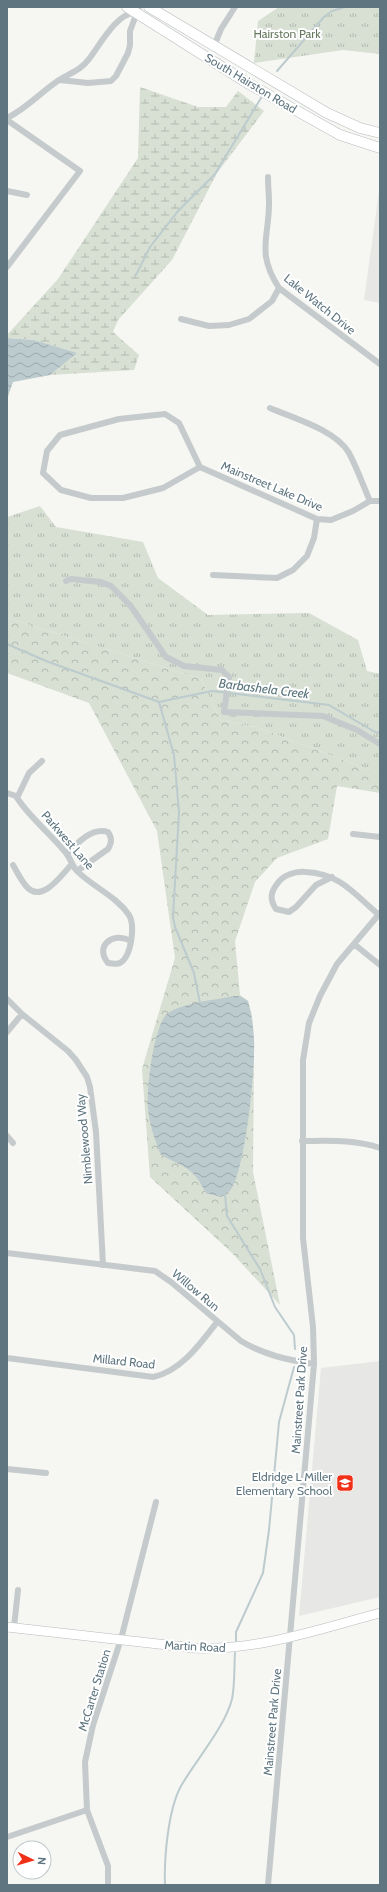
<svg xmlns="http://www.w3.org/2000/svg" width="387" height="1892" font-family="Cabin,sans-serif">
<style>
.built{fill:#e7e8e6}
.grass{fill:url(#grass-tufts)}
.forest{fill:url(#forest-crowns)}
.wetland{fill:url(#wetland-marsh)}
.water{fill:url(#water-waves)}
.lines{fill:none;stroke-linecap:round;stroke-linejoin:round}
.stream{stroke:#bccbce;stroke-width:2}
.secondary-casing{stroke:#b5bcbf;stroke-width:10}
.primary-casing{stroke:#b8bdc0;stroke-width:11}
.street{stroke:#c5cacc;stroke-width:6}
.secondary{stroke:#fff;stroke-width:9}
.primary{stroke:#fff;stroke-width:10}
.labels{text-anchor:middle;dominant-baseline:central;stroke-width:4;stroke-linejoin:round;paint-order:stroke}
.park-label{font-size:12px;fill:#66785e;stroke:#fff}
.street-label{font-size:12px;fill:#5f7680;stroke:#fff}
.poi-label{font-size:12px;fill:#5f7680;stroke:#fff;text-anchor:end}
.water-label{font-size:13px;font-style:italic;fill:#5a767c;stroke:#fff}
</style>
<defs>
<pattern id="grass-tufts" width="24" height="20" patternUnits="userSpaceOnUse"><rect width="24" height="20" fill="#d8dfd3"/><path d="M3 7l-1-3M5 7V3M7 7l1-3M15 17l-1-3M17 17v-4M19 17l1-3" fill="none" stroke="#b2b9b0"/></pattern>
<pattern id="forest-crowns" width="20" height="18" patternUnits="userSpaceOnUse"><rect width="20" height="18" fill="#d8dfd3"/><path d="M2 6a3 3 0 1 1 6 0M12 15a3 3 0 1 1 6 0" fill="none" stroke="#b2b9b0"/></pattern>
<pattern id="wetland-marsh" width="20" height="14" patternUnits="userSpaceOnUse"><rect width="20" height="14" fill="#d8dfd3"/><path d="M1 5h8M5 5V1M11 12h8M15 12V8" fill="none" stroke="#b2b9b0"/></pattern>
<pattern id="water-waves" width="16" height="10" patternUnits="userSpaceOnUse"><rect width="16" height="10" fill="#bccbce"/><path d="M0 5q4-4 8 0t8 0" fill="none" stroke="#9ca9ac"/></pattern>
</defs>
<rect width="100%" height="100%" fill="#f6f6f2"/>
<path class="built" d="M380,184V303L364,300Z
M380,1361V1597L299,1616L321,1368Z"/>
<path class="grass" d="M279,7H380V54L343,50L254,63L258,21Z
M40,506L56,527L143,542L158,578L208,615L309,613L358,640L367,671L380,674V774L256,727L220,720L201,679L7,618V517Z"/>
<path class="forest" d="M7,618L201,679L220,720L256,727L380,774V793L337,786L328,839L277,858L255,882L235,941L240,995L248,1001L252,1015L254,1050L253,1172L280,1305L232,1253L150,1177L142,1069L175,958L157,831L89,703L7,673Z"/>
<path class="wetland" d="M140,87L198,107H226L238,91L264,111L217,173L172,260L118,320L113,332L139,355L134,370L50,375L76,353L34,340L7,338V335L58,279L138,158Z"/>
<path class="water" d="M7,338L34,340L77,353L50,375L13,382L7,399Z
M233,996H240L248,1001C252,1017 255,1035 254,1052C254,1078 245,1175 229,1192C227,1194 223,1196 221,1197L206,1193C192,1166 185,1168 161,1155C155,1140 149,1124 148,1107C146,1090 154,1023 168,1013C183,1003 215,1000 233,996Z"/>
<g class="lines">
<path class="stream" d="M277,71L324,17L332,11L345,7
M136,275L150,247L178,211L215,174L261,98
M7,644L46,661L159,702L212,691L329,705L375,732L380,733
M159,702L174,755L179,812L173,917L175,927L194,973L200,1003
M225,1194L227,1216L260,1269L275,1307L294,1335L295,1349
M236,1641V1632L263,1573L269,1530L279,1422L294,1367
M165,1885C164,1858 168,1810 181,1786C196,1760 225,1727 232,1699C235,1685 234,1667 235,1653"/>
<defs>
<path id="secondary" d="M7,1627L194,1648C258,1651 319,1629 380,1613"/>
<path id="primary" d="M127,7L249,84L340,135L380,148
M149,7L327,113L360,128L380,133"/>
</defs>
<use href="#secondary" class="secondary-casing"/>
<use href="#primary" class="primary-casing"/>
<path class="street" d="M214,46L221,29L235,7
M60,80L88,83L111,81L116,76L128,53L130,45V31L139,7
M7,118C26,109 41,92 59,80C70,73 81,70 89,59C99,46 117,13 134,13
M7,120L80,171L7,267
M268,177C268,186 269,194 269,203C269,239 256,252 279,288L380,364
M7,191L27,195
M181,319L209,326L229,325L249,319L272,301L279,288
M270,408C293,418 336,430 349,453C357,468 363,485 370,501
M165,414L179,423L200,467L163,488L123,498H91L61,490L43,473L47,451L60,435L119,419Z
M200,467L317,519L331,520L353,511L370,501H380
M213,575L277,578L293,570L307,556L314,538L317,519
M66,581L71,579L101,582L111,586L130,605L166,657L184,666L222,670L229,677L224,712L323,716L357,730L380,744
M7,793L16,796C26,814 52,835 66,853C71,859 72,866 77,871C93,887 116,896 129,915C135,925 132,956 120,963C116,965 112,963 108,963C94,946 113,931 131,941
M17,798L29,773L42,761
M353,834L380,837
M67,854C77,843 92,827 108,832C112,838 112,842 108,849L77,871
M13,865C17,872 21,880 26,886C42,905 62,874 72,864
M332,877L316,885L296,907L289,912L276,909C270,900 270,893 277,884C283,875 295,871 306,872C341,874 354,894 379,915
M354,944L380,965
M7,999L22,1014L68,1051L76,1060L87,1077L90,1087L96,1132L103,1265
M7,1032L22,1014
M7,1136L13,1143
M302,1141C328,1141 354,1139 380,1148
M7,1253L155,1271L171,1282L241,1341C264,1355 288,1360 314,1364
M7,1358L153,1377C181,1371 200,1344 217,1322
M7,1469L46,1473
M14,1627L18,1590
M7,1837L87,1810
M108,1885V1866L87,1810L85,1762L93,1725L121,1639L156,1502
M268,1885L314,1364L313,1327L303,1238V1060L309,1023L320,996L337,964L380,913"/>
<use href="#secondary" class="secondary"/>
<use href="#primary" class="primary"/>
</g>
<defs>
<symbol id="school-square" viewBox="-11 -11 22 22"><rect x="-9" y="-9" width="18" height="18" rx="4" fill="#f03019" stroke="#fff"/><path d="M0-5L7-2L0 1L-7-2ZM-4 1L0 2.5L4 1V4Q0 6-4 4Z" fill="#fff"/></symbol>
</defs>
<g fill-rule="evenodd">
<use href="#school-square" x="335" y="1473" width="20" height="20"/>
</g>
<g class="labels">
<g class="park-label">
<text x="287" y="33">Hairston Park</text>
</g>
<g class="street-label">
<text transform="translate(251 83) rotate(31)">South Hairston Road</text>
<text transform="translate(320 304) rotate(39)">Lake Watch Drive</text>
<text transform="translate(272 486) rotate(23)">Mainstreet Lake Drive</text>
<text transform="translate(68 840) rotate(49)">Parkwest Lane</text>
<text transform="translate(84 1139) rotate(-95)">Nimblewood Way</text>
<text transform="translate(196 1290) rotate(40)">Willow Run</text>
<text transform="translate(124 1361) rotate(6)">Millard Road</text>
<text transform="translate(299 1400) rotate(-86)">Mainstreet Park Drive</text>
<text transform="translate(195 1646) rotate(3)">Martin Road</text>
<text transform="translate(94 1690) rotate(-73)">McCarter Station</text>
<text transform="translate(272 1722) rotate(-85)">Mainstreet Park Drive</text>
</g>
<g class="poi-label">
<text x="332" y="1476">Eldridge L Miller<tspan x="332" dy="14">Elementary School</tspan></text>
</g>
<g class="water-label">
<text transform="translate(264 688) rotate(7)">Barbashela Creek</text>
</g>
</g>
<rect width="387" height="1892" fill="none" stroke="#5f7680" stroke-width="16"/>
<g transform="translate(32 1860) rotate(95)"><circle r="19" fill="#ffffff" stroke="#bfc8cc"/>
<path d="M0-3L7 15L0 10L-7 15Z" fill="#f03019"/>
<text y="-6" font-size="11" font-weight="bold" text-anchor="middle" fill="#5f7680">N</text>
</g>
</svg>
